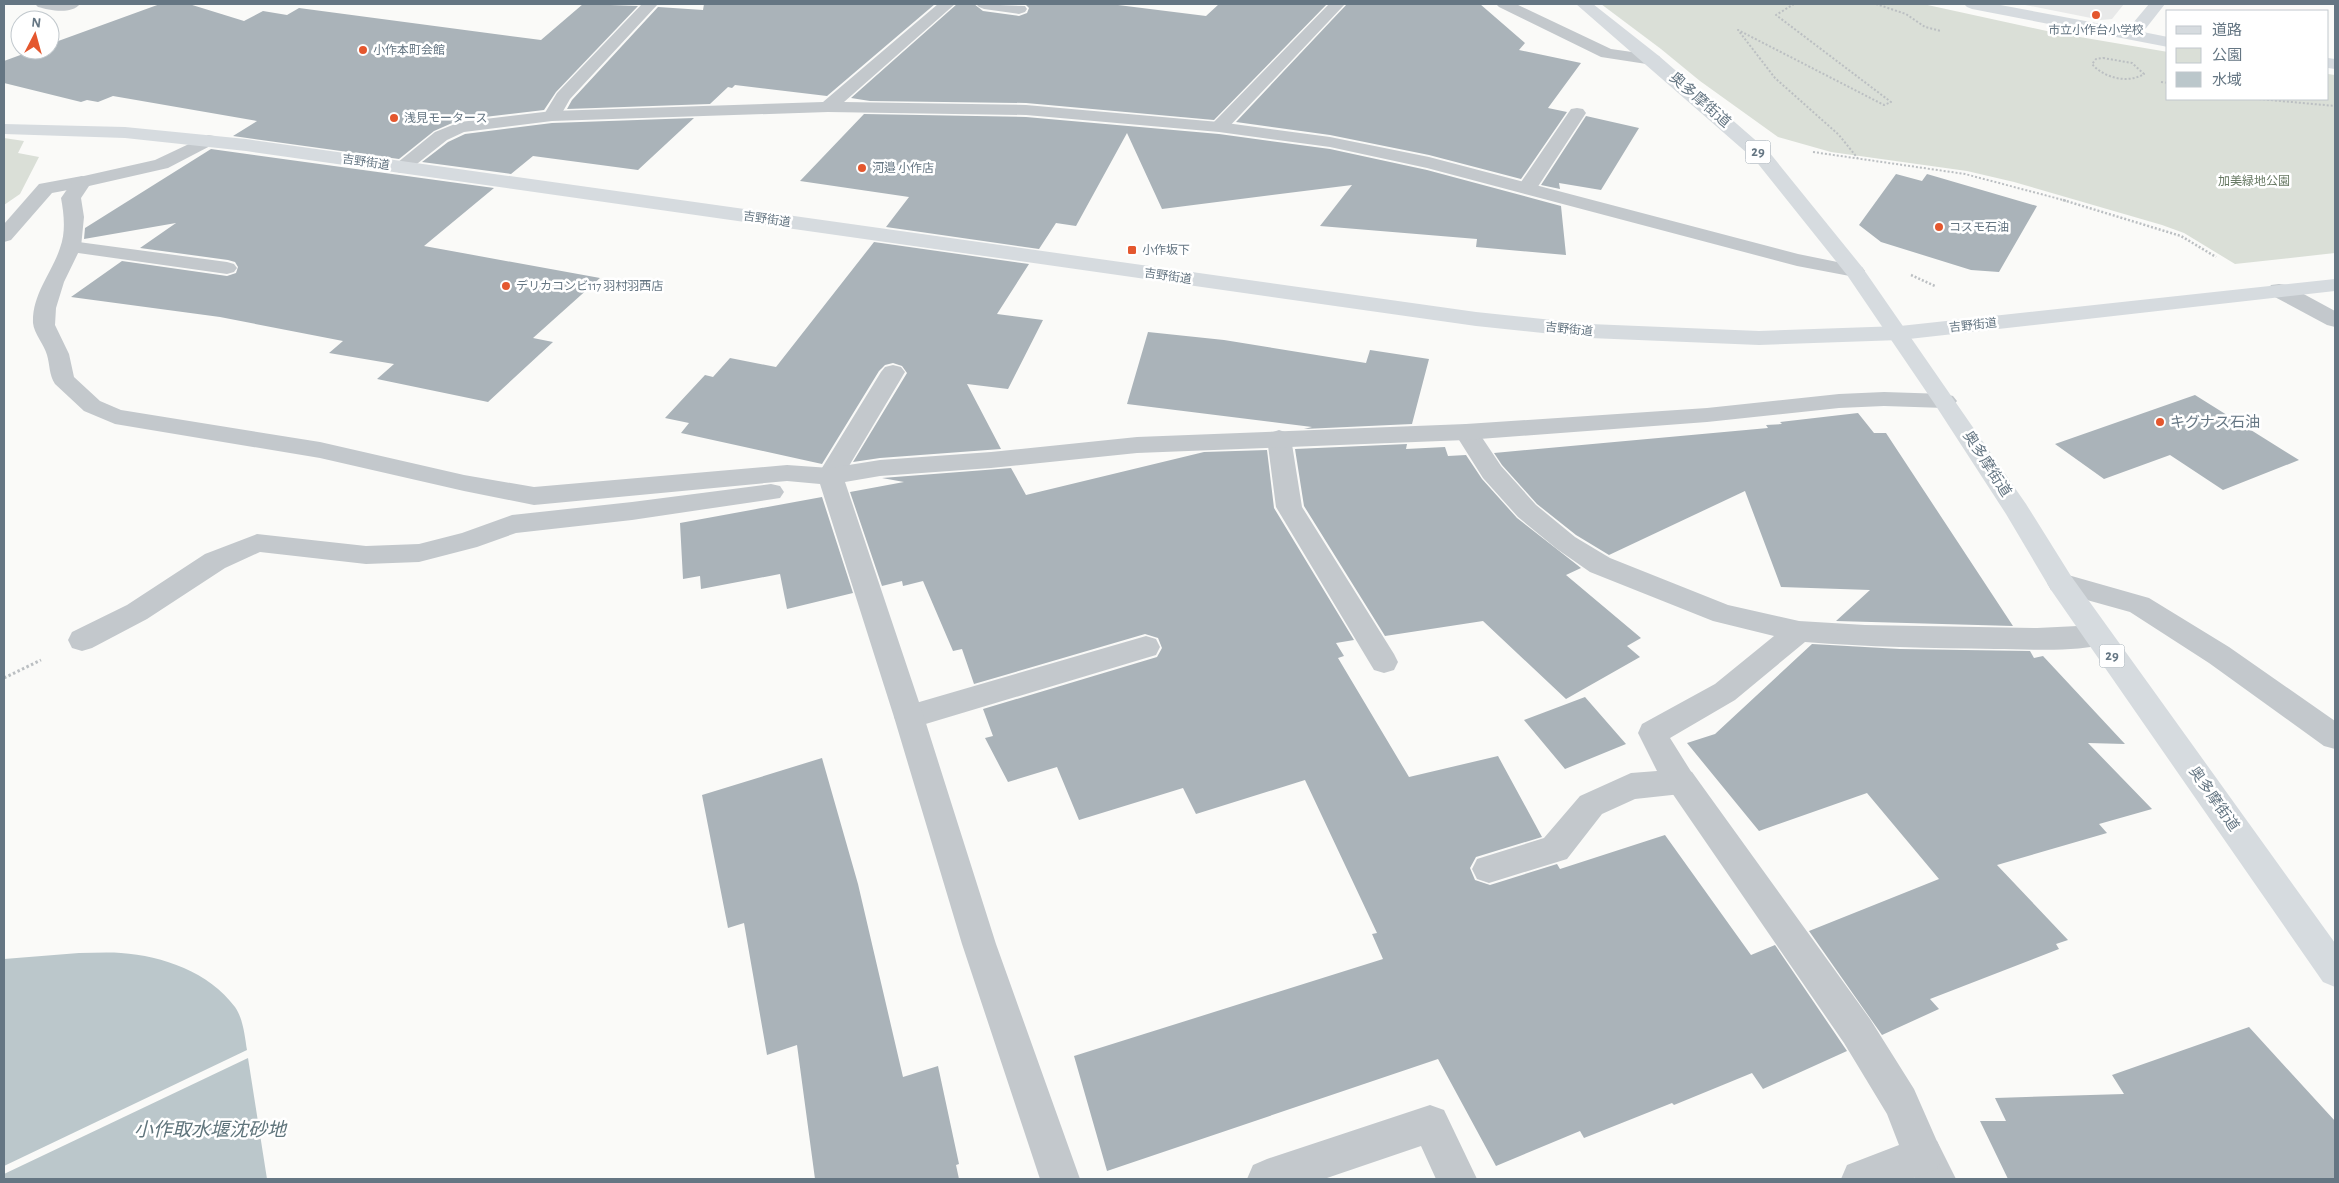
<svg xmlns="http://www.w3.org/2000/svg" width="2339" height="1183" font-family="'Alegreya Sans','Noto Sans JP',sans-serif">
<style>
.built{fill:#e8e9e9}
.green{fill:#dadfd7}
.water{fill:#bbc7cb}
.building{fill:#aab3b9}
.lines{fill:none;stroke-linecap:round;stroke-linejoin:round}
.path-far2{stroke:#bbbfc2;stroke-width:2;stroke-dasharray:2 2;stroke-linecap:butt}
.path-far1{stroke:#bbbfc2;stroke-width:2.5;stroke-dasharray:2 2;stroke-linecap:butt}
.path{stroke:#bbbfc2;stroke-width:3;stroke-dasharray:2.5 2.5;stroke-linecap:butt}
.lane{fill:#c3c8cc;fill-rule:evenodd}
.street{fill:#c3c8cc;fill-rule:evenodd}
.secondary{fill:#d6dbdf;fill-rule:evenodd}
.primary{fill:#d6dbdf;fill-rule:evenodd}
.poi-dot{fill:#e4572e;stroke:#fff;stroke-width:2}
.labels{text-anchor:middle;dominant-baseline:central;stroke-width:5;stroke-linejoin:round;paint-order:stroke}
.far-poi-label{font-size:12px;fill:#657683;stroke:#fff;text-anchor:start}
.far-street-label{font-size:12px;fill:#657683;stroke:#fff}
.far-park-label{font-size:12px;fill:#687a64;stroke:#fff}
.shield{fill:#fff;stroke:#939fa8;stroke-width:1}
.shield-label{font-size:14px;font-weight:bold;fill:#657683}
.street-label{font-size:15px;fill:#657683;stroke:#fff}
.poi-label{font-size:15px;fill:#657683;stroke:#fff;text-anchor:start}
.near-water-label{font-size:19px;font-style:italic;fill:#60757c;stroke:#fff}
</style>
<rect width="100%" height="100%" fill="#fafaf8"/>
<path class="built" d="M2020,4H2124L2112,19L2101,20Z"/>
<path class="green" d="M1601,4H1923L2056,33L2168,52V99H2328V74L2335,75V253L2235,264L2184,233L2162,225L2014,182L1967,171L1831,152L1778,137L1700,81L1661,49Z
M4,138L24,141L18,153L39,157L20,194L4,205Z"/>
<path class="water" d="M79,953C93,953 107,952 121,953C163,956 209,972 235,1007C243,1018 245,1037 247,1050L4,1166V959Z
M248,1058L267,1179H4V1174Z"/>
<path class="building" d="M160,4H189L244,21L263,11L287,15L299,8L541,40L583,4L638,6L556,92L544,110L459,120L434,131L399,159L233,136L257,121L113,96L98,102L87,100L81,102L4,83V61L34,50H50V44Z
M704,4H935L827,96L735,85L732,88L728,87L710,104L567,109L572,100L658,7L703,10Z
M957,4H974L983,11L1019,16L1027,13L1029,8L1025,4H1016H1110L1206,16L1219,4H1327L1214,120L1026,103L870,101L851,98Z
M1347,4H1480L1525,43L1519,50L1581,63L1548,108L1567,112L1521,179L1429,155L1330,135L1236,122Z
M864,114L1026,117L1219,134L1330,149L1427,170L1561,206L1566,255L1476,247L1477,239L1320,226L1352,185L1162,209L1127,133L1076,226L1056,223L1039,249L886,227L909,197L800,181Z
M1586,116L1639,128L1601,190L1559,183L1560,189L1541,185Z
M694,118L638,170L533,156L511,174L422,162L448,142L465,134L552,123Z
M211,149L494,188L424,246L600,278L533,338L553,342L488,402L377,379L394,364L329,353L343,341L220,317L71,297L122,261L227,276L236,273L238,267L235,262L228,260L140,248L176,223L84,239L85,228Z
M1896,174L1922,181L1927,174L2037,206L1999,272L1971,270L1881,242L1859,225Z
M874,242L1029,264L997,314L1043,320L1008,389L967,384L1001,449L880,458L853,462L907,373L902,366L893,363L885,365L879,371L822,464L681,433L689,423L665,418L705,375L713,377L730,358L776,367Z
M1148,332L1224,340L1366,363L1370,350L1429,359L1412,424L1304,429L1312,427L1127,404Z
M2195,395L2299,460L2223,490L2170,455L2104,479L2055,444Z
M1858,413L1874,433H1886L2013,626L1836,621L1870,590L1781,587L1745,491L1609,555L1576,535L1537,504L1502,465L1494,453L1768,428L1766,425L1782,424L1780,422Z
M1407,444L1406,449L1445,447L1448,456L1466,455L1482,479L1517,518L1581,568L1566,575L1641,638L1627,646L1640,657L1566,699L1483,621L1385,636L1304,506L1295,449Z
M1267,450L1274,508L1354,640L1336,643L1344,656L1338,658L1409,777L1498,756L1542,837L1476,857L1470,868L1475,880L1490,885L1557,864L1560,869L1665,835L1751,955L1775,945L1847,1051L1763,1089L1752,1073L1674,1105L1672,1103L1584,1138L1580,1131L1496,1166L1438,1059L1107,1171L1074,1056L1383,959L1372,934L1377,933L1305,780L1196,814L1183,788L1079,820L1057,767L1008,782L985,738L993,736L983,709L1157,657L1162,648L1158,638L1145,634L974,684L962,649L953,651L923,581L903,586L902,581L882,586L850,492L904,482L882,478L1011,468L1026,495L1204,452Z
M822,497L853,593L787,609L780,574L701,589L700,576L683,579L680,523Z
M1812,644L1900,649L2030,651L2034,658L2043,656L2125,744L2088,743L2152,809L2099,824L2107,833L1997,865L2068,940L2056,944L2059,949L1930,999L1939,1009L1882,1035L1809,931L1939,879L1867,793L1759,831L1687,743L1715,734Z
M1585,697L1626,744L1565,769L1524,720Z
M822,758L858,884L903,1077L938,1066L959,1164L956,1165L959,1179H815L797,1045L767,1055L744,923L728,928L702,795Z
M2249,1027L2335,1121V1179H2008L1980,1121H2006L1995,1098L2124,1094L2112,1075Z"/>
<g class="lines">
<path class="path-far2" d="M1794,4L1776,15L1891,102L1884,105L1738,30L1775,78L1839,135L1859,160
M1876,4L1906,14L1925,27L1941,31
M2103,58L2132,63L2144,74C2128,84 2104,78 2092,64L2096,59Z
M2161,82L2168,83
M2259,99L2335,106
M1813,152L1965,174L2067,201"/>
<path class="path-far1" d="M2063,200L2181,236L2216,257
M1911,275L1935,286"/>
<path class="path" d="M4,678L41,660"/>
<path class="lane" d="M35,4H80C71,15 49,10 38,7Z
M642,4H658L570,99L558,120H546L543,116L557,93Z
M976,4L1025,6L1027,9L1025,12L1019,14L984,9L979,7Z
M1329,4H1345L1225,131H1213L1210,127L1213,123Z
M1577,108L1583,109L1586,113L1537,188L1534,192L1527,194L1520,192L1517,188L1571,109Z
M82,176L89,178L92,182L89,186L52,193L11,240L4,242V224L39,184Z
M71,241L227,262L234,264L237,268L234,272L227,274L64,251L61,247L64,243Z
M893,365L901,367L905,372L843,476L839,482L830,484L821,482L817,476L881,372L885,367Z
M1466,424L1475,427L1501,466L1536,505L1575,537L1610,558L1728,605L1799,621L1865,625L2037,628L2098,625L2108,629L2112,636L2108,643C2077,653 2028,649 1995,649C1931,648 1868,647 1805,642L1735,700L1670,738L1697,781L1692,790L1681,794L1635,799L1602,814L1567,859L1489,883L1477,879L1472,869L1477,859L1544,838L1580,796L1631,773L1657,771L1638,733L1642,724L1715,684L1774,636L1713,621L1590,572L1557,549L1518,517L1483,478L1454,432L1457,427Z
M1279,430L1288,433L1291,438L1302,507L1394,654L1398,662L1394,670L1384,673L1374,670L1276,507L1267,438L1270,433Z
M1146,636L1156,639L1160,647L1156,655L909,729L898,725L894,717L898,709L909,705Z
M1923,1135L1937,1141L1956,1179H1915L1903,1155L1909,1141Z"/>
<path class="street" d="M938,4H955L844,102L1026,105L1219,122L1330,137L1429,157L1798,254L1862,267L1865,271L1862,275L1855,277L1797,266L1427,168L1330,147L1219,132L1026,115L828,112L552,121L464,132L447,140L408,171L401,173L394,171L392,167L435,132L460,122L552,111L823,102Z
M1496,4H1516L1611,49L1653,55L1659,56L1661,60L1659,64L1653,65L1601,57L1499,7Z
M208,135L214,136L217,140L214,144L168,168L89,186L81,198L84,217L81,247L64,282L56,308L55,325L69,354L74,377L100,401L121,410L320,442L464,475L534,487L787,465L830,468L880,460L991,452L1137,437L1466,424L1707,408L1839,394L1884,392L1945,394L1953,396L1957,401L1953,406L1945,408L1884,406L1839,408L1707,422L1466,440L1137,453L991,468L880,476L845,482L924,717L996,944L1080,1179H1040L962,944L894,717L820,484L787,481L534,505L464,491L320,458L115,424L84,411L55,384C49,375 50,365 47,355C44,344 34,334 33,323C32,294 52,273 60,248C66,232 64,214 61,198L75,178L155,160Z
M2279,284L2287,285L2335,311V327L2327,325L2271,295L2268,290L2271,285Z
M771,484L780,486L784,492L780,498L632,520L516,533L477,547L419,562L366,564L260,552L225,568L147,619L92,648L82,651L72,648L68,640L72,632L127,605L205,554L257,534L366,546L419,544L462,533L512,515L632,502Z
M2061,573L2149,598L2229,647L2335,721V749L2324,746L2209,663L2130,612L2051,590L2047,583L2051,576Z
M1681,768L1692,772L1870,1019L1914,1089L1943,1155L1937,1169L1911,1179H1841L1847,1165L1899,1145L1887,1114L1844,1043L1670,790L1665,781L1670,772Z
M1430,1105L1444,1110L1477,1179H1436L1421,1146L1324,1179H1247L1253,1165L1267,1159Z"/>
<path class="secondary" d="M1964,4H1995L2128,29L2149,4H2165L2143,32L2168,37V47L1972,9L1967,7Z
M2328,58L2335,59V69L2328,68Z
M4,124L125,127L246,139L1476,312L1590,324L1759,331L1900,326L2335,279V291L1900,340L1759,345L1590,338L1476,326L246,151L125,138L4,134Z"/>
<path class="primary" d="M1576,4H1593L1659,56L1769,152L1862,267L2026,504L2071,576L2335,943V987L2323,982L2051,590L2006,514L1934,403L1847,275L1755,160Z"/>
</g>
<g class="poi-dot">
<circle cx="2096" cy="15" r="5"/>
<circle cx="363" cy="50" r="5"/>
<circle cx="394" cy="118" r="5"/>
<circle cx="862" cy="168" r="5"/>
<circle cx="1939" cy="227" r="5"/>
<rect x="1127" y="245" width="10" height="10" rx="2.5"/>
<circle cx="506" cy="286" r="5"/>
<circle cx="2160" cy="422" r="5"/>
</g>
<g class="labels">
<g class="far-poi-label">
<text x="2096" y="30" text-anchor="middle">市立小作台小学校</text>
<text x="373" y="50">小作本町会館</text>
<text x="404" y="118">浅見モータース</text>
<text x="872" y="168">河邉 小作店</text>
<text x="1949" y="227">コスモ石油</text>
<text x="1142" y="250">小作坂下</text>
<text x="516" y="286">デリカコンビ117 羽村羽西店</text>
</g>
<g class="far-street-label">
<text transform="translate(366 162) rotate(8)">吉野街道</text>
<text transform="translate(767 219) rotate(8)">吉野街道</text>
<text transform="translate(1168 276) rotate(8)">吉野街道</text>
<text transform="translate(1973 325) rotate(-6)">吉野街道</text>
<text transform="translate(1569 329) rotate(6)">吉野街道</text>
</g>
<g class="far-park-label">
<text x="2254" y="181">加美緑地公園</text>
</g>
<g class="shield">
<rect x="1745.5" y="140.5" width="25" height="23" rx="4"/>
<rect x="2099.5" y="644.5" width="25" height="23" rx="4"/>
</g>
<g class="shield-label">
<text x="1758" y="152">29</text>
<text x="2112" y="656">29</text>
</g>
<g class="street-label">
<text transform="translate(1700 100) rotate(41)">奥多摩街道</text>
<text transform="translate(1987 464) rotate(57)">奥多摩街道</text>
<text transform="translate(2214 799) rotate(55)">奥多摩街道</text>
</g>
<g class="poi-label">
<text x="2170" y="422">キグナス石油</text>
</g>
<g class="near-water-label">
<text x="210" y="1130">小作取水堰沈砂地</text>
</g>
</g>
<rect width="2339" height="1183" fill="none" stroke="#657683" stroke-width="10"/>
<rect x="2166" y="10" width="162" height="90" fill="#ffffff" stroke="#c1c8cd"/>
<rect x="2176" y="26" width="25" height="8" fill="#d6dbdf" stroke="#c1c8cd"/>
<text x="2212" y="35" font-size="15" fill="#657683">道路</text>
<rect x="2176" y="48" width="25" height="15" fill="#dadfd7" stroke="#c1c8cd"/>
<text x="2212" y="60" font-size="15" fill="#657683">公園</text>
<rect x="2176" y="72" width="25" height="15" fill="#bbc7cb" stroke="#c1c8cd"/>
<text x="2212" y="85" font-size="15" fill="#657683">水域</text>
<g transform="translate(35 35) rotate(6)"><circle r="24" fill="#ffffff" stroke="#c1c8cd"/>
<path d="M0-4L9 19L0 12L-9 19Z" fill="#e4572e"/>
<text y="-8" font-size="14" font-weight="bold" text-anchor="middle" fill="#657683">N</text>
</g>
</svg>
